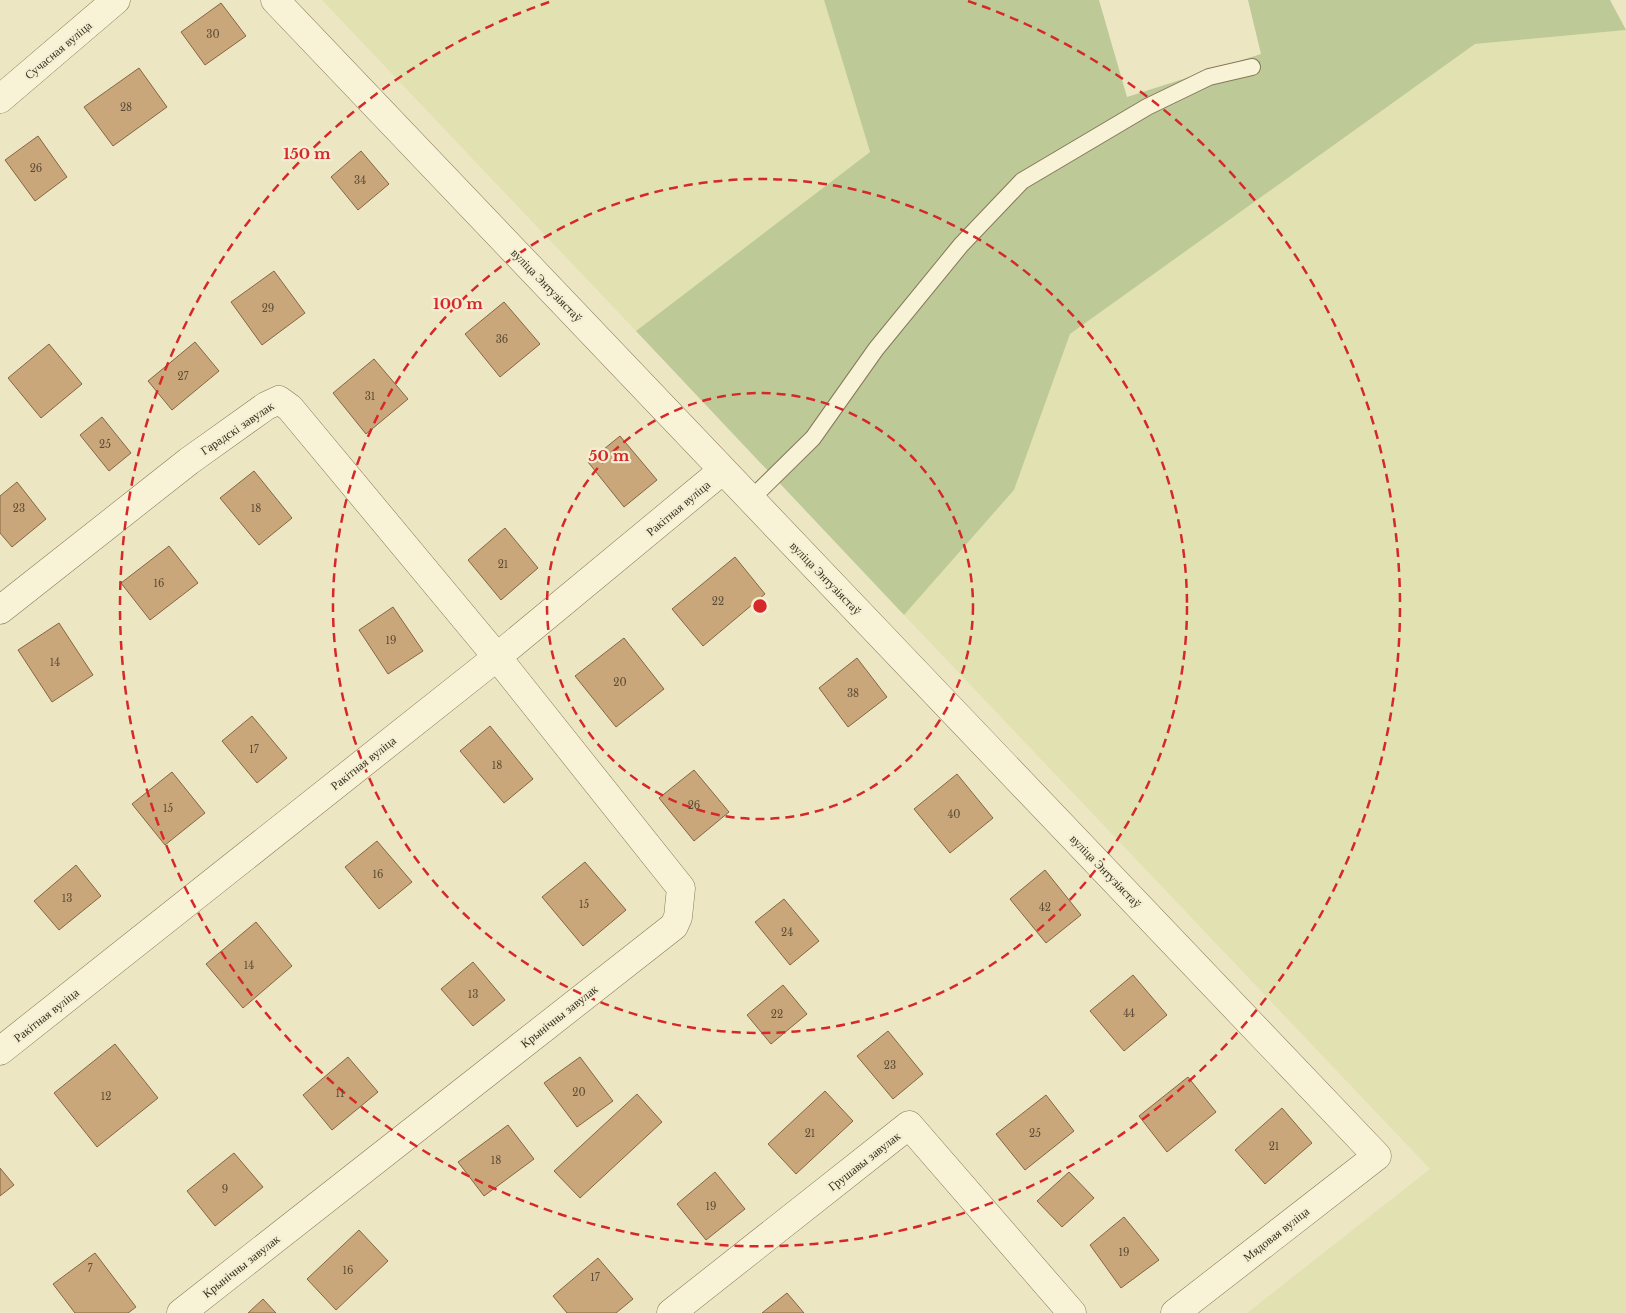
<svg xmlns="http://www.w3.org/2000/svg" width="1626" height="1313" font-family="'Libre Baskerville',serif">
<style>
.farmland{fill:#e2e1b1}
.green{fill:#bdca97}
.building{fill:#caa77a;stroke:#856641}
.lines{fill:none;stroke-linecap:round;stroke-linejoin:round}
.service-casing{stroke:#86785a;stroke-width:18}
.minor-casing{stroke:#86785a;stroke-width:29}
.service{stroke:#f8f3d6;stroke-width:16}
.minor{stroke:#f8f3d6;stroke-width:28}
.ring{fill:none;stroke:#d62828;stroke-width:2.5;stroke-dasharray:9 6}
.labels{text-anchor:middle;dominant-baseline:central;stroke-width:4.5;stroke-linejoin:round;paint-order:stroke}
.number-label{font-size:10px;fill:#5c4c35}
.street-label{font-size:12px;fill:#372e1e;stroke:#f4efd2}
.centre{fill:#d62828;stroke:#f4efd2;stroke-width:2.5}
.ring-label{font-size:15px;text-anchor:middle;font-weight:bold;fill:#d62828;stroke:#f4efd2;stroke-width:4.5;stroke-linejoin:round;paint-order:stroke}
</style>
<rect width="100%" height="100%" fill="#ede6c3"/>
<path class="farmland" d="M322,0H824L870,152L636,331Z
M1626,30V1313H1247L1430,1169L904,615L1014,490L1070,334L1475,44Z"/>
<path class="green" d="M824,0H1099L1127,97L1261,54L1248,0H1610L1626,30L1475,44L1070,334L1014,490L904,615L636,331L870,152Z"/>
<path class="building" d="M221,3L246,36L205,65L181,32Z
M139,68L167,107L113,146L84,107Z
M38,136L67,177L35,201L5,160Z
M361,151L389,184L358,210L331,177Z
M274,271L305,313L262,345L231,302Z
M504,302L540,344L500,377L465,334Z
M195,342L219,371L172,410L148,381Z
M49,344L82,384L41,418L8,378Z
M374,359L408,399L366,434L333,393Z
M102,417L131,453L109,471L80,435Z
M620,436L657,480L624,507L588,462Z
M254,471L292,518L259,545L220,498Z
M17,482L46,519L12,547L0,533V496Z
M505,528L538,568L501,600L468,560Z
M169,546L198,583L150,620L121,583Z
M735,557L765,594L703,646L672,609Z
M393,607L423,651L388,674L359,630Z
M59,623L93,675L52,702L18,650Z
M624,638L664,689L616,727L575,676Z
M857,658L887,697L848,727L819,688Z
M252,716L287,758L257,783L222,741Z
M490,726L533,779L504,803L460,751Z
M694,770L729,812L694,841L659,798Z
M172,772L205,813L165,845L132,804Z
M957,774L993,818L950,853L914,809Z
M377,841L412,882L379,909L345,867Z
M585,862L626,910L583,946L542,897Z
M76,865L101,896L59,930L34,901Z
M1045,870L1081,915L1046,943L1010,899Z
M784,899L819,941L790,965L755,922Z
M256,922L292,966L243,1008L206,964Z
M473,962L505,1000L473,1026L441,989Z
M1133,975L1167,1015L1124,1051L1090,1011Z
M783,985L807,1014L771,1044L747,1015Z
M888,1031L923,1074L893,1099L857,1056Z
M115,1044L158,1098L97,1147L54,1093Z
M348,1057L378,1092L332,1130L303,1095Z
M580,1057L613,1101L577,1127L544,1083Z
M1188,1077L1216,1112L1167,1152L1139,1116Z
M825,1091L853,1121L796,1174L768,1144Z
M637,1094L662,1122L580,1198L554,1171Z
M1046,1095L1074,1131L1025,1170L996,1134Z
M1282,1108L1312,1143L1265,1184L1235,1150Z
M508,1125L534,1159L484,1196L458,1162Z
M234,1153L263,1187L215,1226L187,1191Z
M0,1168L14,1185L0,1196Z
M715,1172L745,1209L706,1240L677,1204Z
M1069,1172L1094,1198L1062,1227L1037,1201Z
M1124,1217L1159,1260L1121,1288L1090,1245Z
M359,1230L388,1261L336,1310L307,1279Z
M95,1253L136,1307L128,1313H75L53,1284Z
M598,1258L633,1299L616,1313H567L553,1296Z
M787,1293L804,1313H762Z
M263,1299L276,1313H248Z"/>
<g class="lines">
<defs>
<path id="service" d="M751,499L813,438L876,349L961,245L1022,181L1147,107L1209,77L1252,67"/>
<path id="minor" d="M275,0L1377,1156L1175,1313
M0,99L116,0
M0,610L189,461L266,406L279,400L290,408L497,657L681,888L678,917L674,926L181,1313
M0,1051L497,657L723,470
M671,1313L909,1125L1072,1313"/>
</defs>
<use href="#service" class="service-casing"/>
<use href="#minor" class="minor-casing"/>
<use href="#service" class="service"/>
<use href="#minor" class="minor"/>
</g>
<g class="ring">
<circle cx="760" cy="606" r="213"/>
<circle cx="760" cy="606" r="427"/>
<path d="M968 1A640 640 0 1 1 552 1"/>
</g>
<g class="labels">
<g class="number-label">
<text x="213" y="34">30</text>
<text x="126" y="107">28</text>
<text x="36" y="168">26</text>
<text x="360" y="180">34</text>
<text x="268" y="308">29</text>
<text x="502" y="339">36</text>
<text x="183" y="376">27</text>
<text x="370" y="396">31</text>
<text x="105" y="444">25</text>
<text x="19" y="508">23</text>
<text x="256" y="508">18</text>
<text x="503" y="564">21</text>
<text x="159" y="583">16</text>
<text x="718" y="601">22</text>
<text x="391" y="640">19</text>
<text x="55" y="662">14</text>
<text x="620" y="682">20</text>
<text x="853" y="693">38</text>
<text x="254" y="749">17</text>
<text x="497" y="765">18</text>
<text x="694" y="805">26</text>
<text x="168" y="808">15</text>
<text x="954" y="814">40</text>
<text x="378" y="874">16</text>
<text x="67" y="898">13</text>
<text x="584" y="904">15</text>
<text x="1045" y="907">42</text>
<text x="787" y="932">24</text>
<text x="249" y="965">14</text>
<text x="473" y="994">13</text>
<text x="1129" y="1013">44</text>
<text x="777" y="1014">22</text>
<text x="890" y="1065">23</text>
<text x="579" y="1092">20</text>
<text x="340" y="1093">11</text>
<text x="106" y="1096">12</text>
<text x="810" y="1133">21</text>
<text x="1035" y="1133">25</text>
<text x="1274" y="1146">21</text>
<text x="496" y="1160">18</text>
<text x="225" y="1189">9</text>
<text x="711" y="1206">19</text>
<text x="1124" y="1252">19</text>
<text x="90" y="1268">7</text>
<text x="348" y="1270">16</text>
<text x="595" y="1277">17</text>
</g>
<g class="street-label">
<text transform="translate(58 50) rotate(-40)">Сучасная вуліца</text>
<text transform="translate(547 285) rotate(46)">вуліца Энтузіястаў</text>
<text transform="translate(237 428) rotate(-34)">Гарадскі завулак</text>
<text transform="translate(678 508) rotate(-40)">Ракітная вуліца</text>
<text transform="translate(826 578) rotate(46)">вуліца Энтузіястаў</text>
<text transform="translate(363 763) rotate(-38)">Ракітная вуліца</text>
<text transform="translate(1106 871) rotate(46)">вуліца Энтузіястаў</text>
<text transform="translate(46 1015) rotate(-38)">Ракітная вуліца</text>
<text transform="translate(559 1016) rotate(-38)">Крынічны завулак</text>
<text transform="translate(864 1161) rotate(-38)">Грушавы завулак</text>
<text transform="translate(1276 1234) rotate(-38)">Мядовая вуліца</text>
<text transform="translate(241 1266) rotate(-38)">Крынічны завулак</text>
</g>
</g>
<circle cx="760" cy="606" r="8" class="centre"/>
<g class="ring-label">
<text x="307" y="159">150 m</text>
<text x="458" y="309">100 m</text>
<text x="609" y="461">50 m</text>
</g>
</svg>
